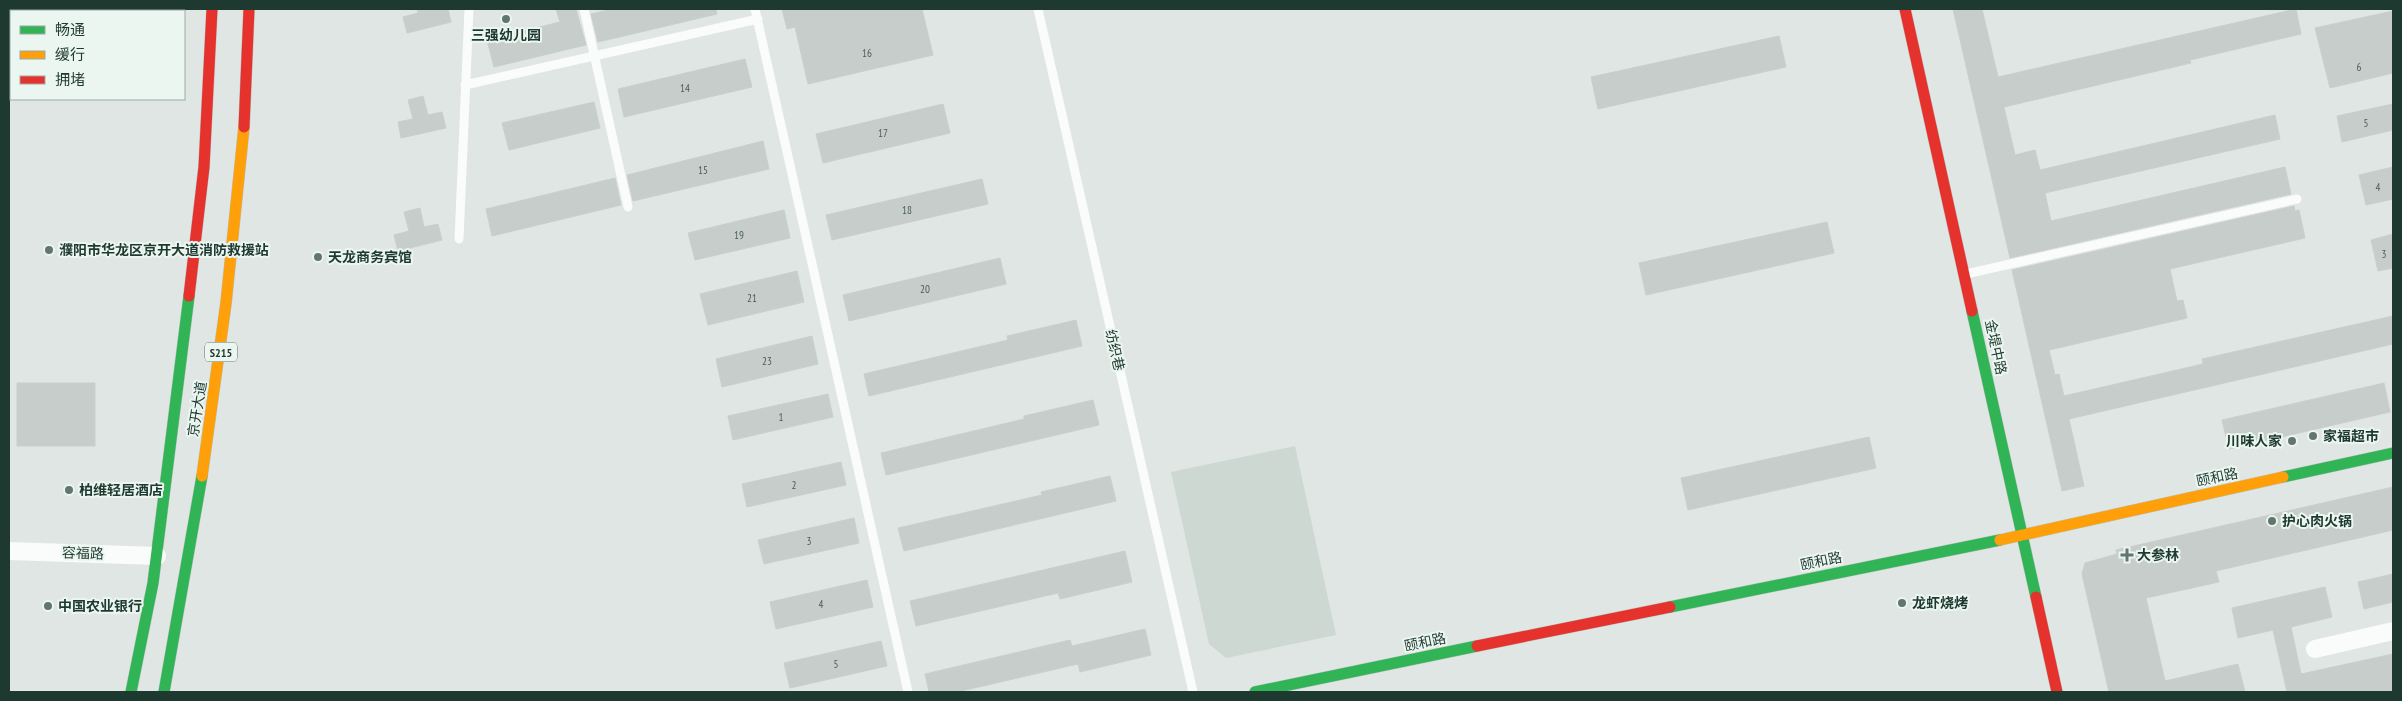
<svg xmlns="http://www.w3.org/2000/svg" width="2402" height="701" font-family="'PT Sans Narrow','Noto Sans SC',sans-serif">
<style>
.built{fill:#cdd8d3}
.building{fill:#c7cdca;stroke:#c9cfcc}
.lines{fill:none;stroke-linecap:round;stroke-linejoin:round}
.fast-casing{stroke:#b9c3be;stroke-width:12}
.slow-casing{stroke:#b9c3be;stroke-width:12}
.jam-casing{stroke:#b9c3be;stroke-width:12}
.lane{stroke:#fafbfb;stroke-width:9}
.street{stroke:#fafbfb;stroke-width:18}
.fast{stroke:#30b455;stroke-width:11}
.slow{stroke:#ff9f0a;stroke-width:11}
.jam{stroke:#e5322d;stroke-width:11}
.poi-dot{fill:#62766f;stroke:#ecf6f1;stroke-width:2}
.labels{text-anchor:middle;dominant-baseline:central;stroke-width:4;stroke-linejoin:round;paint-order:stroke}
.number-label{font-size:11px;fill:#495f57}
.shield{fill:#ecf6f1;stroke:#5c726a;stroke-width:1}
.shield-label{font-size:12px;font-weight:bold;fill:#1e3930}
.poi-label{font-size:14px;font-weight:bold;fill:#1e3930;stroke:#ecf6f1;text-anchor:start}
.street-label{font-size:14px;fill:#1e3930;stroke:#ecf6f1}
</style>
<rect width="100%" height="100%" fill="#e0e6e3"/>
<path class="built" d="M1295,446L1336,635L1226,658L1209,644L1171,472Z"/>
<path class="building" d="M417,9H448L451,22L407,33L403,17L418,13Z
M556,9H576L586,45L494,67L487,40L560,22Z
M612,9H716L717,14L598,42L591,14Z
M782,9H922L933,55L808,84L795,27L787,29Z
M1953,9H1982L1998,77L2296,9L2301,34L2190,60L2191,63L2004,107L2015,155L2035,150L2040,170L2275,115L2280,139L2045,193L2051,221L2285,167L2291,194L2010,258Z
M2393,11V73L2330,88L2315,28Z
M1779,36L1786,67L1598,109L1591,77Z
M745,59L752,87L624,117L618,89Z
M423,96L428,115L442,112L446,128L401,138L398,122L413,119L408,100Z
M594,102L600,128L509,150L502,123Z
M943,104L950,133L823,163L816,134Z
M2393,104V130L2342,142L2337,116Z
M763,141L769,169L633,201L627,175Z
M2393,167V199L2366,205L2359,175Z
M615,178L621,205L492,236L486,209Z
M982,179L988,204L832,240L826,215Z
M2294,206L2295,211L2299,210L2305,238L2170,269L2177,301L2183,300L2187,318L2049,350L2055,375L2059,374L2064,396L2203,364L2202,359L2393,316V344L2069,419L2084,486L2062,491L2012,270Z
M420,208L424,227L438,224L442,240L398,251L394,235L409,231L404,212Z
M784,210L790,238L695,260L688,233Z
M1827,222L1834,253L1646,295L1639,263Z
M2393,234V268L2378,271L2371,240Z
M1000,258L1006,284L849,321L843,295Z
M797,271L804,302L708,325L700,294Z
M1076,320L1082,346L869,396L864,374L1008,340L1007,336Z
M812,336L818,364L722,387L716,359Z
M17,383H95V446H17Z
M2384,383L2390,412L2229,449L2222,420Z
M828,394L833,417L733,440L728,416Z
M1093,400L1099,425L886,475L881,453L1024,419V416Z
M1869,437L1876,468L1688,510L1681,478Z
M841,462L846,485L747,507L742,484Z
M1110,476L1116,501L904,551L898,528L1042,495L1041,492Z
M2393,487V530L2216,571L2219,582L2146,598L2165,681L2238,664L2245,692H2109L2082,574L2085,563L2117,554L2116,550Z
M854,518L859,543L764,564L758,540Z
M1125,551L1132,582L1060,599L1058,593L916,626L910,601Z
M2393,574V602L2364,609L2358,582Z
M867,580L873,607L776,629L770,602Z
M2325,587L2332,617L2291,627L2301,674L2393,654V692H2287L2273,630L2238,638L2232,608Z
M1145,629L1151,655L1080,672L1078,664L957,692H929L925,674L1070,640L1072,646Z
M881,641L887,666L790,688L784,663Z"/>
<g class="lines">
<defs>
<path id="fast" d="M1972,311L2036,597
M2283,477L2393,453
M1670,607L2000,540
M131,692L153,583L189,296
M164,692L202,476
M1255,692L1477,646"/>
<path id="slow" d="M202,476L226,303L244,127
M2000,540L2283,477"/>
<path id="jam" d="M1905,9L1972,311
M244,127L249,9
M189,296L204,167L212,9
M2036,597L2057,692
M1477,646L1670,607"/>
</defs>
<use href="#fast" class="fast-casing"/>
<use href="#slow" class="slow-casing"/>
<use href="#jam" class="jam-casing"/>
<path class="lane" d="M584,9L628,207
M755,9L908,692
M1038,9L1193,692
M465,85L758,19
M459,239L469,9
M1966,274L2297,199"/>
<path class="street" d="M9,551L157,556
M2315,649L2393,631"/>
<use href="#fast" class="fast"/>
<use href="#slow" class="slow"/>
<use href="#jam" class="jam"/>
</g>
<g class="poi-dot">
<circle cx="506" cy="19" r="5"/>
<circle cx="49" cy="250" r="5"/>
<circle cx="318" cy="257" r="5"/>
<circle cx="2313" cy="436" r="5"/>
<circle cx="2292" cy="441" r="5"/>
<circle cx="69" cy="490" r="5"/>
<circle cx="2272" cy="521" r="5"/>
<path d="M2124.5 547.5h5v5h5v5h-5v5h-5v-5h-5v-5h5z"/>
<circle cx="1902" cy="603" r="5"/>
<circle cx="48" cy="606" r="5"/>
</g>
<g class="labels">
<g class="number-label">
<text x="867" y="53">16</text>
<text x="2359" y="67">6</text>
<text x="685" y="88">14</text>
<text x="2366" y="123">5</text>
<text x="883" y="133">17</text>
<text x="703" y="170">15</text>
<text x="2378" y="187">4</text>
<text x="907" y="210">18</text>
<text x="739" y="235">19</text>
<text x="2384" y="254">3</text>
<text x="925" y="289">20</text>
<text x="752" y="298">21</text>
<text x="767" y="361">23</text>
<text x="781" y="417">1</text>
<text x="794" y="485">2</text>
<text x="809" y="541">3</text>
<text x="821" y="604">4</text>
<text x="836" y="664">5</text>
</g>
<rect class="shield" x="205" y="342.5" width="32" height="19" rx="4"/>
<g class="shield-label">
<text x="221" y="352">S215</text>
</g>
<g class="poi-label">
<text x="506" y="35" text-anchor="middle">三强幼儿园</text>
<text x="59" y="250">濮阳市华龙区京开大道消防救援站</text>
<text x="328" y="257">天龙商务宾馆</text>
<text x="2323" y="436">家福超市</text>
<text x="2282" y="441" text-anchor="end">川味人家</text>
<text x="79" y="490">柏维轻居酒店</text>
<text x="2282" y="521">护心肉火锅</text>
<text x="2137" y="555">大参林</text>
<text x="1912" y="603">龙虾烧烤</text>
<text x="58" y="606">中国农业银行</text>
</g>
<g class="street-label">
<text transform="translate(1996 347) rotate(78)">金堤中路</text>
<text transform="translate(1115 350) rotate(77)">纺织巷</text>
<text transform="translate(197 409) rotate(-81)">京开大道</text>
<text transform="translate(2217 477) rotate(-12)">颐和路</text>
<text transform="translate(83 553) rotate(2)">容福路</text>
<text transform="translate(1821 561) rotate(-12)">颐和路</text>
<text transform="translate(1425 642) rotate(-12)">颐和路</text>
</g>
</g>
<rect width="2402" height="701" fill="none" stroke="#1e3930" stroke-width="20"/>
<rect x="10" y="10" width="175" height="90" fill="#ecf6f1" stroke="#9aaaa4"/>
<rect x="20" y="26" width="25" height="8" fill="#30b455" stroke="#9aaaa4"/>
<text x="55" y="35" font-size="15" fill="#1e3930">畅通</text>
<rect x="20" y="51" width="25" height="8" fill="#ff9f0a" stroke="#9aaaa4"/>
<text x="55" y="60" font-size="15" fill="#1e3930">缓行</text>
<rect x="20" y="76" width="25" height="8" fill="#e5322d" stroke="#9aaaa4"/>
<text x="55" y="85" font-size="15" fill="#1e3930">拥堵</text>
</svg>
